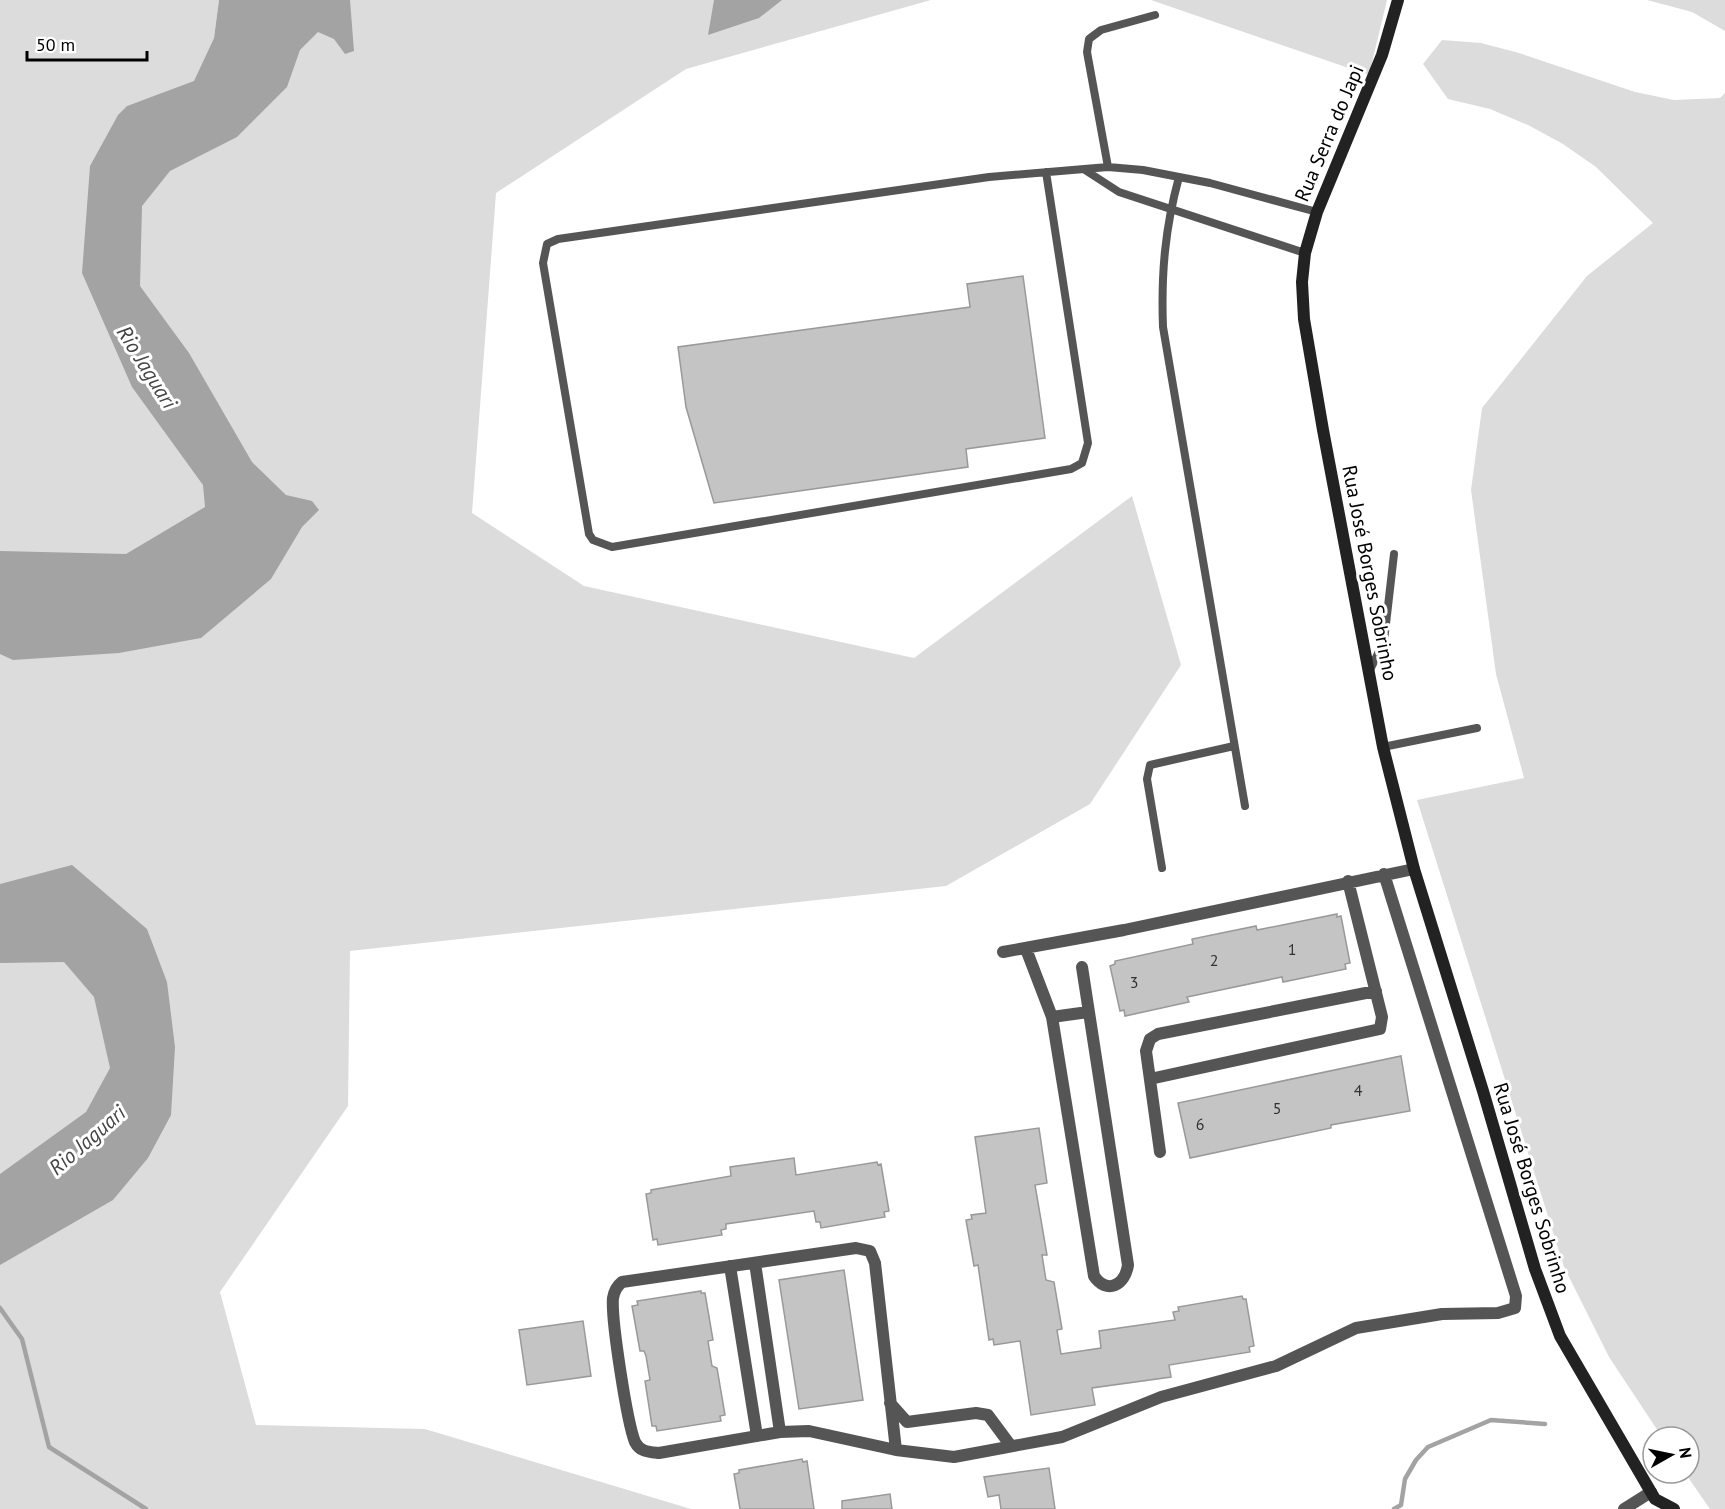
<svg xmlns="http://www.w3.org/2000/svg" width="1725" height="1509" font-family="'PT Sans',sans-serif">
<style>
.green{fill:#dcdcdc}
.water{fill:#a3a3a3}
.lines{fill:none;stroke-linecap:round;stroke-linejoin:round}
.stream{stroke:#a3a3a3;stroke-width:4.5}
.building{fill:#c4c4c4;stroke:#999;stroke-width:1.5}
.lane{stroke:#555;stroke-width:8}
.street{stroke:#555;stroke-width:12}
.secondary{stroke:#222;stroke-width:12}
.labels{text-anchor:middle;dominant-baseline:central;stroke-width:6;stroke-linejoin:round;paint-order:stroke}
.number-label{font-size:16px;fill:#313131}
.street-label{font-size:20px;fill:#000;stroke:#fff}
.water-label{font-size:21px;font-style:italic;fill:#444;stroke:#fff}
</style>
<rect width="100%" height="100%" fill="#fff"/>
<path class="green" d="M0,0H219L214,38L194,82L127,106L198,100L264,0H931L686,69L496,193L472,513L584,586L914,658L1132,496L1181,665L1090,804L946,886L350,951L348,1106L220,1292L256,1425L425,1429L691,1509H0Z
M1151,0H1387L1369,75Z
M1647,0H1725V31L1692,12Z
M1442,40L1481,43L1519,53L1635,92L1674,100L1720,98L1725,93V1509H1710L1685,1473H1689V1437H1662L1609,1357L1564,1267L1417,800L1524,778L1496,674L1471,490L1482,408L1587,276L1653,223L1596,167L1563,144L1528,125L1490,109L1448,99L1423,64Z"/>
<path class="water" d="M219,0H350L354,51L345,54L334,39L318,32L300,50L287,87L237,137L170,171L142,206L140,286L189,353L252,462L286,495L312,501L319,510L302,527L271,579L201,638L119,653L13,660L0,654V551L126,554L205,507L203,485L132,387L82,273L90,166L118,115L127,106L194,81L214,38Z
M714,0H782L759,18L708,35Z
M72,865L147,929L167,982L175,1047L171,1115L148,1158L113,1200L0,1265V1174L86,1112L110,1068L94,997L64,962L0,963V884Z"/>
<g class="lines">
<path class="stream" d="M0,1308L22,1339L49,1447L146,1509
M1394,1509L1401,1505L1405,1479L1416,1460L1428,1447L1491,1420L1545,1424"/>
</g>
<path class="building" d="M1023,276L1045,438L966,449L968,467L714,503L686,407L678,347L970,307L967,284Z
M1337,914V917L1341,916L1350,963L1345,964L1346,969L1283,982L1282,977L1192,996L1187,997L1189,1002L1125,1016L1124,1010L1120,1011L1110,966L1115,964V961L1193,944L1192,939L1256,926L1257,930Z
M1401,1056L1410,1111L1331,1125V1128L1190,1158L1178,1103Z
M1039,1128L1047,1183L1035,1185L1047,1255H1042L1046,1280L1054,1282L1062,1329L1057,1330L1061,1354L1101,1348L1099,1331L1175,1320L1173,1312L1179,1311L1178,1307L1242,1296L1243,1299H1246L1254,1346L1249,1347L1250,1352L1169,1365L1171,1377L1092,1388L1095,1405L1031,1415L1020,1341L994,1345L993,1339L989,1340L978,1265L974,1266L966,1220L972,1219L971,1215L986,1213L975,1137Z
M794,1158L796,1175L877,1162L878,1165L881,1164L889,1211L884,1212L885,1217L821,1228L820,1222H816L814,1211L726,1224V1229L721,1230L722,1235L658,1245L657,1239L653,1240L646,1194L651,1193V1190L731,1176L730,1167Z
M844,1270L863,1400L799,1409L779,1280Z
M701,1291V1293H705L713,1340L708,1341L712,1366L717,1368L725,1415L720,1416L721,1421L657,1431L656,1426H652L645,1381L650,1380L646,1356L644,1351H640L632,1306L638,1305L637,1301Z
M583,1321L591,1376L527,1385L519,1330Z
M802,1459L803,1462L807,1461L814,1509H740L734,1474L739,1473V1470Z
M1049,1468L1055,1509H1001L999,1495L988,1497L984,1477Z
M890,1494L892,1509H842V1501Z"/>
<g class="lines">
<path class="lane" d="M1108,167L1087,52L1089,39L1101,30L1155,15
M1085,170L1119,192L1305,253
M1046,172L1088,443L1082,463L1071,469L612,547L593,540L589,534L543,263L547,244L558,239L989,177L1108,167L1143,170L1210,183L1317,212
M1179,177C1165,228 1161,274 1163,327L1245,806
M1369,672L1384,641L1394,554
M1383,747L1477,728
M1162,868L1147,779L1150,765L1234,746"/>
<path class="street" d="M1026,949L1052,1017L1094,1276C1107,1295 1125,1285 1128,1265L1082,967
M1003,952L1124,930L1414,869
M1052,1017L1088,1012
M1150,1079L1380,1029L1382,1017L1348,881
M1160,1152L1146,1051L1150,1039L1158,1034L1376,991
M755,1263L780,1432
M730,1266L757,1436
M890,1403L907,1422L976,1413L988,1415L1011,1446
M896,1450L875,1263L870,1251L856,1248L622,1282C617,1286 614,1292 613,1298C611,1319 627,1422 635,1442C640,1452 649,1452 659,1453L780,1432L809,1431L896,1450L954,1457L1062,1437L1161,1397L1276,1366L1356,1328L1442,1314L1498,1313L1515,1308L1516,1296L1384,874
M1624,1509L1651,1492"/>
<path class="secondary" d="M1398,0L1382,55L1317,212L1305,253L1302,282L1304,319L1323,430L1383,747L1414,869L1483,1091L1535,1269L1560,1336L1655,1499
M1655,1499L1674,1509"/>
</g>
<g class="labels">
<g class="number-label">
<text x="1292" y="949">1</text>
<text x="1214" y="960">2</text>
<text x="1134" y="982">3</text>
<text x="1358" y="1090">4</text>
<text x="1277" y="1108">5</text>
<text x="1200" y="1124">6</text>
</g>
<g class="street-label">
<text transform="translate(1329 133) rotate(-67)">Rua Serra do Japi</text>
<text transform="translate(1370 573) rotate(79)">Rua José Borges Sobrinho</text>
<text transform="translate(1532 1188) rotate(73)">Rua José Borges Sobrinho</text>
</g>
<g class="water-label">
<text transform="translate(147 367) rotate(58)">Rio Jaguari</text>
<text transform="translate(87 1140) rotate(-41)">Rio Jaguari</text>
</g>
</g>
<g transform="translate(1671 1455) rotate(81)"><circle r="28" fill="#ffffff" stroke="#999999" stroke-width="1.5"/>
<path d="M0-4.5L10 22L0 15L-10 22Z" fill="#000000"/>
<text y="-9" font-size="16" font-weight="bold" text-anchor="middle" fill="#000000">N</text>
</g>
<path d="M27 51v9h120v-9" fill="none" stroke="#000000" stroke-width="3"/>
<text x="36" y="51" font-size="18" fill="#000000" stroke="#ffffff" stroke-width="4.5" paint-order="stroke">50 m</text>
</svg>
